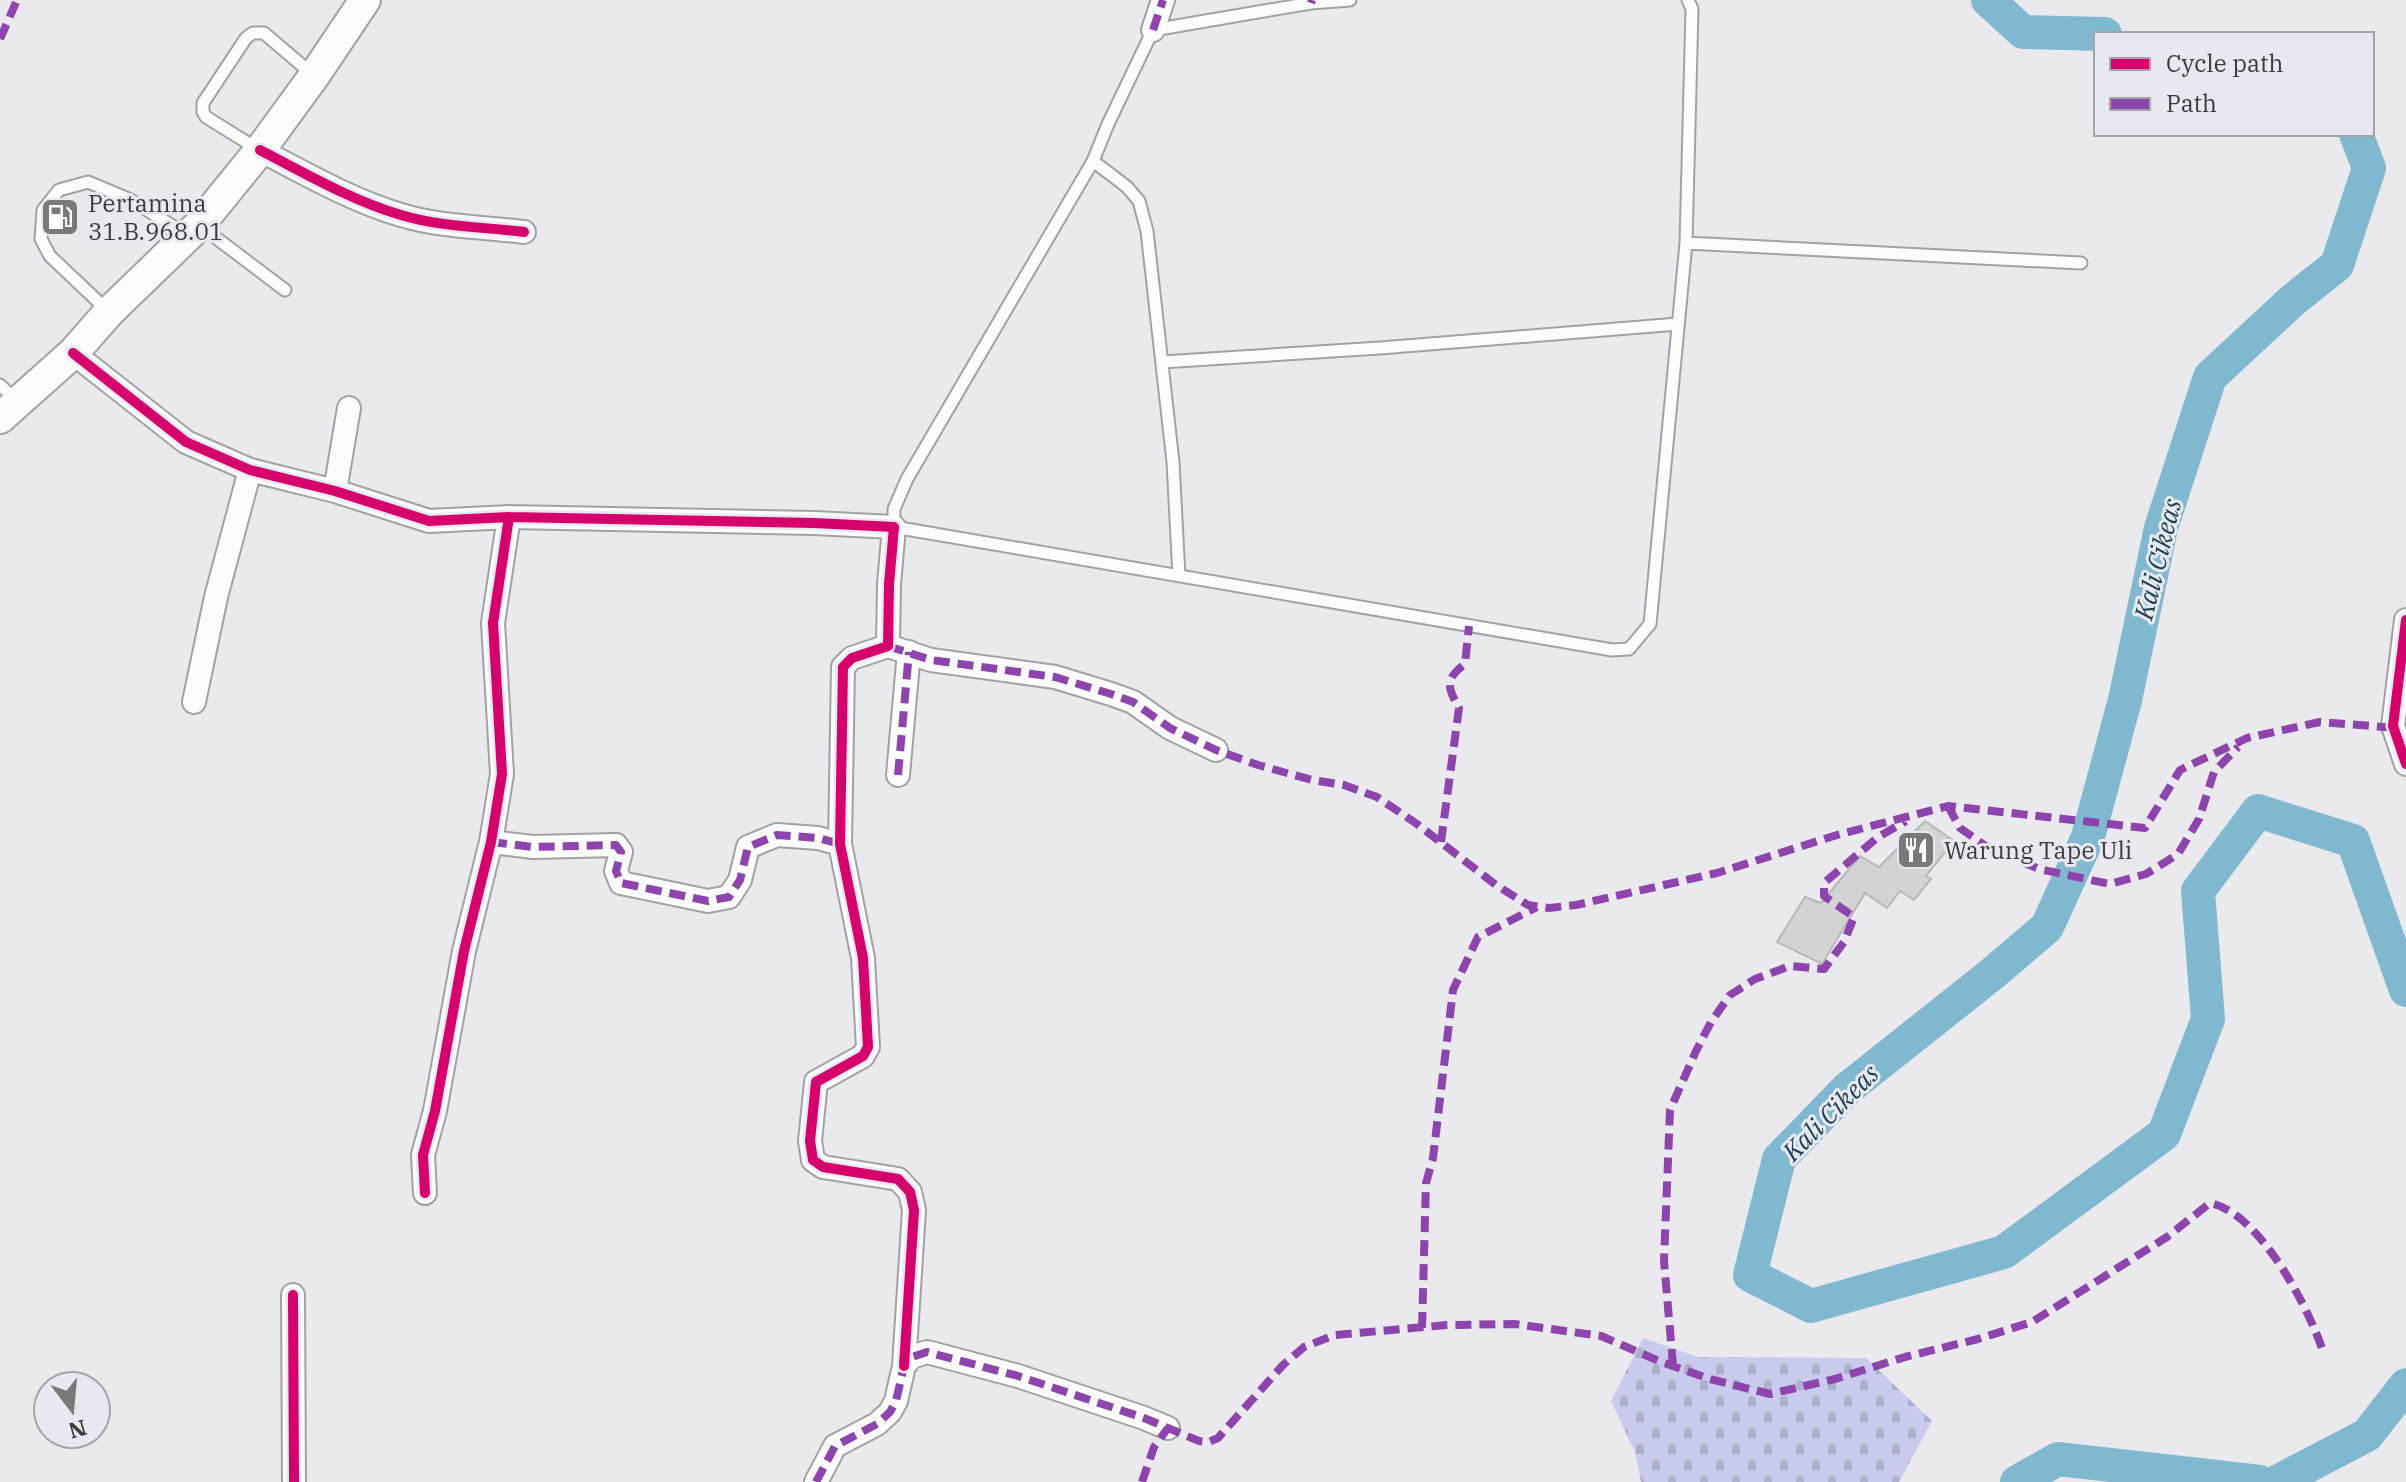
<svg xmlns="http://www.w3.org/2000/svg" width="2406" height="1482" font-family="'IBM Plex Serif',serif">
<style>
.cemetery{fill:url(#cemetery-stones)}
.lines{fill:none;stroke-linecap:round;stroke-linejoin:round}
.river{stroke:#80b8cf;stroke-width:34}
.building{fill:#d3d2d4;stroke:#b8b6b9;stroke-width:2}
.lane-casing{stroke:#a1a2a5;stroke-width:15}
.street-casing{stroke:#a1a2a5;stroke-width:26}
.secondary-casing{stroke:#a1a2a5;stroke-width:34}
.lane{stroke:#fcfcfc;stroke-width:11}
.street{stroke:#fcfcfc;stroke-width:22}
.secondary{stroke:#fcfcfc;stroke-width:30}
.quiet{stroke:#8e44ad;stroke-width:8;stroke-dasharray:16 8;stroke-linecap:butt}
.cycleway-casing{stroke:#e8e9f0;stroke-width:15}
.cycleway{stroke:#d6006c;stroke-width:10}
.labels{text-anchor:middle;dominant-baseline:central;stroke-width:6;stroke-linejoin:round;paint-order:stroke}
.poi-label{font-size:24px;fill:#3c3c3f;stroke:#e8e9f0;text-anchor:start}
.water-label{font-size:26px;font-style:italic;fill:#1b3f4e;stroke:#e8e9f0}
</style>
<defs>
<pattern id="cemetery-stones" width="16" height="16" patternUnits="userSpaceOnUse" patternTransform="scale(2)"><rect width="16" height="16" fill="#c8cbee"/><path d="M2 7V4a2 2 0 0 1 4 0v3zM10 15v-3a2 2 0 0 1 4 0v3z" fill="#adafcd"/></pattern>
</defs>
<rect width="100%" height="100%" fill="#eaeaee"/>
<path class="cemetery" d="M1643,1338L1698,1357L1866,1358L1932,1421L1899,1482H1641L1635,1452L1611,1401Z"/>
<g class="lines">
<path class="river" d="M1988,0L2023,32L2105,34
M2356,134L2369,168L2337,265L2293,300L2210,377L2161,528L2125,700L2088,837L2047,927L1992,974L1847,1089L1779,1159L1750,1275L1811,1306L2004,1252L2164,1134L2208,1019L2198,891L2258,811L2353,841L2406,990
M2017,1482L2058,1459L2260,1482
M2277,1482L2367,1435L2406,1385"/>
</g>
<path class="building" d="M1925,821L1954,841L1926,876L1931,879L1914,900L1900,891L1887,908L1865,893L1822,964L1777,942L1805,897L1821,903L1860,856L1879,867Z"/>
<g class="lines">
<defs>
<path id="lane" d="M1350,0L1311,3L1153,30L1108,124L1093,161L907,479L894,509V527L1612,650L1629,649L1650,624L1686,243L1692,9L1688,0
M259,150L206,117L203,112V103L246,38L253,33H264L312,74
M1093,161L1127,187L1139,201L1147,231L1173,462L1179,576
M199,225L285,290
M1686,243L2081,263
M107,310L50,256L41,239L43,210L59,190L88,182L131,200L187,235
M1162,362L1380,348L1678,324
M0,385L16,401"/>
<path id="street" d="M1153,30L1163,0
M260,150C304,173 353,201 401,215C440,227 484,227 524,232
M73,353L186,442L250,470L335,491L429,521L509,517L814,523L894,527L889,584L888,646L852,658L843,667L840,844L863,958L868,1047L863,1056L816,1082L810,1141L813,1160L823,1167L898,1179L910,1192L914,1210L904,1366
M335,491L349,408
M2406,620L2393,726L2406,764
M888,646L931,660L1055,677L1111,694L1133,702L1170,728L1216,750
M194,702L216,597L250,470
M898,775L909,652
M491,842L533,847L616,845L621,852L616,871L621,883L708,901L729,897L740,880L748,847L777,835L818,838L840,844
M425,1193L423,1155L435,1111L464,951L491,842L502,774L493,623L509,517
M293,1295L294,1482
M816,1482L835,1446L877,1424L890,1412L896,1401L904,1366L912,1357L927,1352L1018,1376L1144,1418L1168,1428"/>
<path id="secondary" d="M0,418L73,353L109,312L199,225L260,150L314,76L365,0"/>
</defs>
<use href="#lane" class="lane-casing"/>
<use href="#street" class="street-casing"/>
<use href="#secondary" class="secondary-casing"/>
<use href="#lane" class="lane"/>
<use href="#street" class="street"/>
<use href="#secondary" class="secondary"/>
<path class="quiet" d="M1311,3L1312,0
M1153,30L1163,0
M0,39L17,0
M888,646L931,660L1055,677L1111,694L1133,702L1170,728L1216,750L1258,765L1312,780L1344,785L1377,797L1417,824L1496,885L1528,905L1549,908L1576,905L1717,873L1837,835L1948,806L2145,828L2180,770L2247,738L2320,722L2397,728
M898,775L909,652
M1948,806L1960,828L1987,847L2039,869L2110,884L2146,874L2178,854L2199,819L2214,772L2238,747
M491,842L533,847L616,845L621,852L616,871L621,883L708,901L729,897L740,880L748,847L777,835L818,838L840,844
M1441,842L1459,708C1447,687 1445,679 1465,664L1469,626
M1422,1328L1426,1183L1433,1158L1453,990L1478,937L1537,907
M1673,1365L1664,1261L1670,1110L1696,1051L1711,1022L1730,995L1755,979L1790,966L1824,969L1844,942L1854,917L1824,896V883L1878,837L1906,821
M816,1482L835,1446L877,1424L890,1412L896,1401L904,1366L912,1357L927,1352L1018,1376L1144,1418L1199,1441L1209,1442L1218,1438L1283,1365L1304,1347L1335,1335L1447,1325L1515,1324L1601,1336L1659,1361L1710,1379L1770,1394L1835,1379L1905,1357L1978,1339L2032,1322L2167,1237L2210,1203C2260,1213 2309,1308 2324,1354
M1142,1482L1154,1447L1168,1428"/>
<defs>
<path id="cycleway" d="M260,150C304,173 353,201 401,215C440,227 484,227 524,232
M73,353L186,442L250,470L335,491L429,521L509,517L814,523L894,527L889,584L888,646L852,658L843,667L840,844L863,958L868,1047L863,1056L816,1082L810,1141L813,1160L823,1167L898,1179L910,1192L914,1210L904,1366
M2406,620L2393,726L2406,764
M425,1193L423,1155L435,1111L464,951L491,842L502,774L493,623L509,517
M293,1295L294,1482"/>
</defs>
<use href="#cycleway" class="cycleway-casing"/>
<use href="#cycleway" class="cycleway"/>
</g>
<defs>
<symbol id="fuel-square" viewBox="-11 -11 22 22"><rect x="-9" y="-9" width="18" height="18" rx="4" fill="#79797c" stroke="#e8e9f0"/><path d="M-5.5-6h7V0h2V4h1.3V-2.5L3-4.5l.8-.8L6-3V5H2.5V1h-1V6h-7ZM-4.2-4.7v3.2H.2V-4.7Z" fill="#fff"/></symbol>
<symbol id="restaurant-square" viewBox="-11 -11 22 22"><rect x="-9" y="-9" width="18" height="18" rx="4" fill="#79797c" stroke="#e8e9f0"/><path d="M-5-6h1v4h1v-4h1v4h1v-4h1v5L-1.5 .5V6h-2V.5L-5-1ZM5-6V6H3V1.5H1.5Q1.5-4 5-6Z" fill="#fff"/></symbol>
</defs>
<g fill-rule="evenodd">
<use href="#fuel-square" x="38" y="195" width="44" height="44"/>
<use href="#restaurant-square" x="1894" y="828" width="44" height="44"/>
</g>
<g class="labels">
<g class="poi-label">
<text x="88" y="203">Pertamina<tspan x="88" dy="28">31.B.968.01</tspan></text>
<text x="1944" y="850">Warung Tape Uli</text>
</g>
<g class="water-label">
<text transform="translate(2157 559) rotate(-76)">Kali Cikeas</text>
<text transform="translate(1830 1112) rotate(-45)">Kali Cikeas</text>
</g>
</g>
<rect x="2094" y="32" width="280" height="104" fill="#e8e9f0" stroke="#a3a4a9" stroke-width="2"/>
<rect x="2110" y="58" width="40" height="12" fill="#d6006c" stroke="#a3a4a9" stroke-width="2"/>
<text x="2166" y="72" font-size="24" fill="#3c3c3f">Cycle path</text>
<rect x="2110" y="98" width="40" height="12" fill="#8e44ad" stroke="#a3a4a9" stroke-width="2"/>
<text x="2166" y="112" font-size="24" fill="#3c3c3f">Path</text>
<g transform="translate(72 1410) rotate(164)"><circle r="38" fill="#e8e9f0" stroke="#a3a4a9" stroke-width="2"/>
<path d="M0-6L14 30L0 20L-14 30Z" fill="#79797c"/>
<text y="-12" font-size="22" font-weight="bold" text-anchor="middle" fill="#3c3c3f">N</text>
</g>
</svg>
